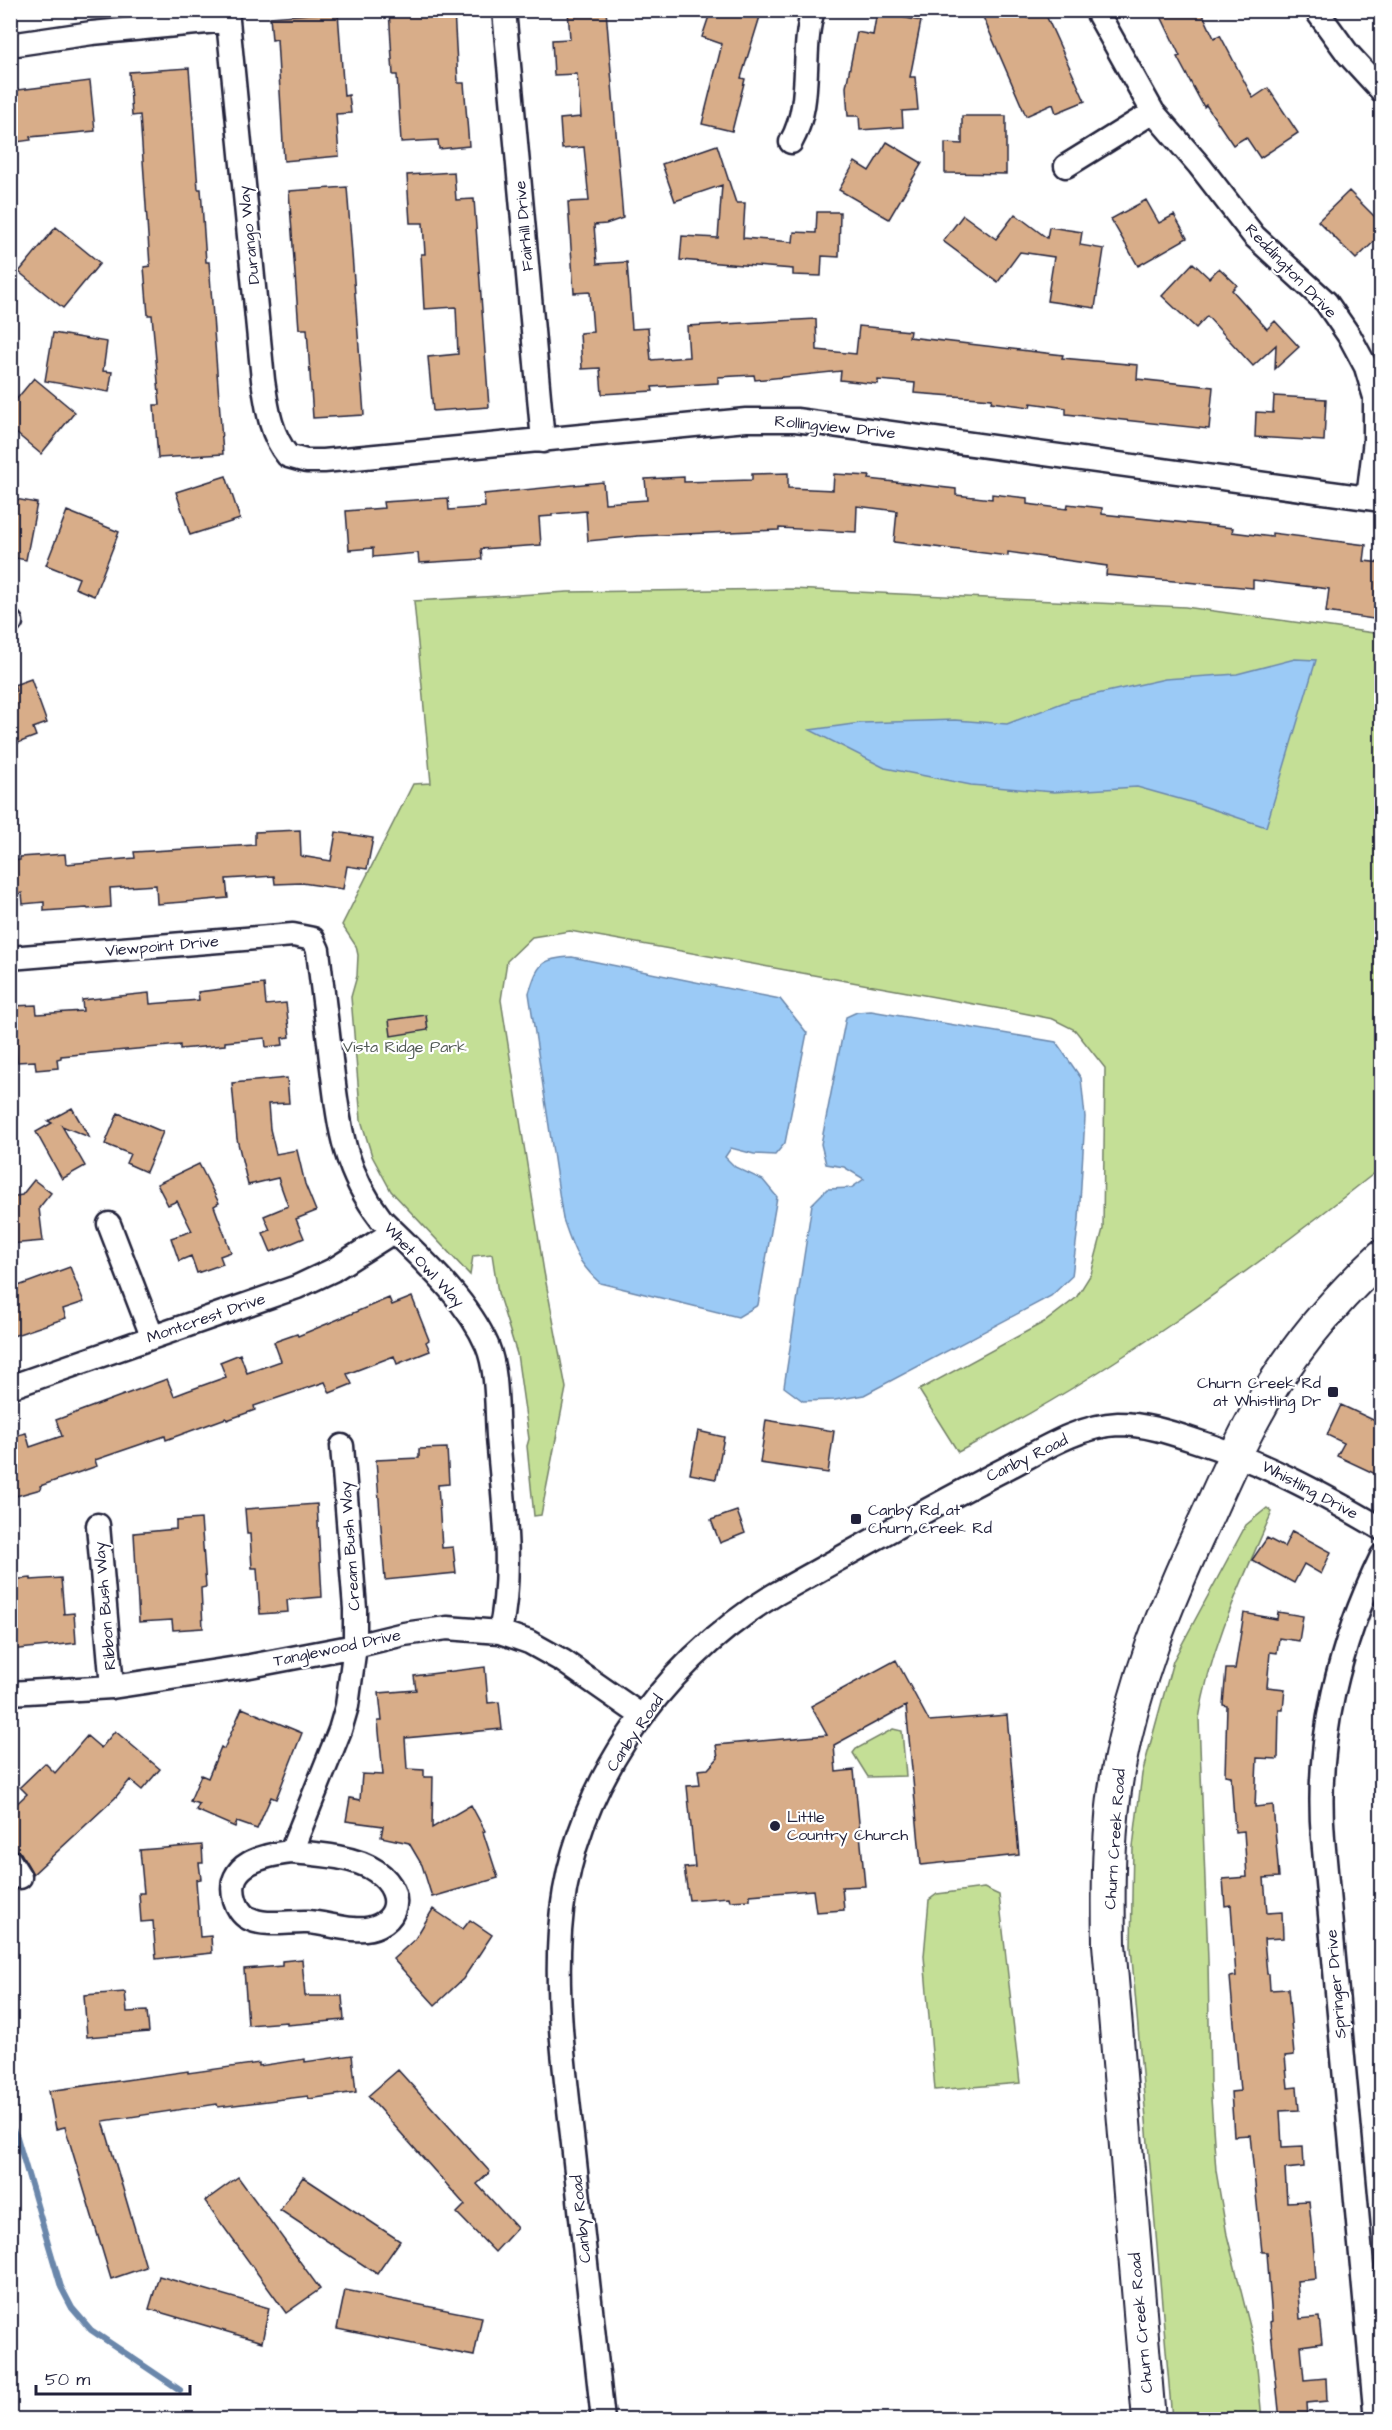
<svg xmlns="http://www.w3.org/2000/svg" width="1392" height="2430" font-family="'Architects Daughter',sans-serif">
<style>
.green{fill:#c4df96;stroke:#738068;stroke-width:1.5}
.water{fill:#9bcaf6;stroke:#6b87ab;stroke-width:1.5}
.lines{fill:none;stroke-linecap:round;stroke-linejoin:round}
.stream{stroke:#6b87ab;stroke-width:6}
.building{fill:#d8ad89;stroke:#22223b;stroke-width:1.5}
.minor-casing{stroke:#22223b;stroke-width:27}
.secondary-casing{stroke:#22223b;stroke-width:36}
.minor{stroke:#fff;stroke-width:22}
.secondary{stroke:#fff;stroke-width:32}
.poi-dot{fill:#22223b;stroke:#fff;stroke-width:2}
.labels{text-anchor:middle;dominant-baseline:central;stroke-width:4.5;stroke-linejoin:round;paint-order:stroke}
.street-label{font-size:16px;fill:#22223b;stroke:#fff}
.park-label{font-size:16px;fill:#535b56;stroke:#fff}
.poi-label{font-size:16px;fill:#22223b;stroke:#fff;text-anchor:start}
</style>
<rect width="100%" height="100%" fill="#fff"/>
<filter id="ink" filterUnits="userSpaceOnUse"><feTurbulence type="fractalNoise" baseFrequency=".0167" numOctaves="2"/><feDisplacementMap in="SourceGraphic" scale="12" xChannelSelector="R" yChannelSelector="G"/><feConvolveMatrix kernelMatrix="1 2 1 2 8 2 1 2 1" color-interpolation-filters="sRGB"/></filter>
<g filter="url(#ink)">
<path class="green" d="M792,589L1185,607L1381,634V1168C1248,1273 1110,1375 958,1452L919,1390L1046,1321L1076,1298L1091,1274L1103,1229L1105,1068L1075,1030L1053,1019L1018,1012L570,931L532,937L507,961L501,1000L544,1272L566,1388L541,1515L534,1516L527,1446L529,1439L517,1354L498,1293L492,1254L473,1256L470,1275L391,1191L372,1156L361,1120L351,997L357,976L358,955L356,946L342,925L413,784L431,783L414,601L568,592Z
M1267,1508L1272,1512C1243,1579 1210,1646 1199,1719L1208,1960L1210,2084L1216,2171L1227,2235L1255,2347L1262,2419H1172L1131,1947L1133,1847L1142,1774L1173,1661L1246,1525Z
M893,1729L902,1731L906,1776L868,1777L853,1753L856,1749Z
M984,1888L999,1895L1020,2083L935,2090L924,1956L929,1900L937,1894Z"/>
<path class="water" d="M1295,659L1316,660L1266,827L1194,803L1137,787L1054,792L971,785L885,768L810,730L861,723L955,720L1007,724L1070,700L1165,679L1237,674Z
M572,957L780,999L807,1033L785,1143L775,1155L754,1154L731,1148L725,1157L735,1167L763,1180L777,1197L758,1305L738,1317L600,1283C577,1262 573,1248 563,1219L529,993C538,965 540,958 572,957Z
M871,1011L1056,1042L1081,1078L1085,1117L1079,1219L1072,1276L1051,1296L864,1395L835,1400L803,1401L784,1387L812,1204L827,1189L851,1188L864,1179L844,1167L826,1164L821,1144L846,1017L857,1012Z"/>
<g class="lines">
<path class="stream" d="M10,2124L17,2137L61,2287L72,2308L91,2330L180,2390"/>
</g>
<path class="building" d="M389,10H454L458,83H464L469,146L439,149L438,140L401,142L397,75H393Z
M568,10H606L623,218L606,224L594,225L597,264L627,262L632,329L648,328L651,360L689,357L687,326L816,319L817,350L856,354L859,326L910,331L909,337L1063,355L1062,358L1138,365L1137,379L1213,387L1209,429L1066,414V408L1031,403L1030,407L991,402L992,399L914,393L915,383L878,380V384L840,380L841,371L755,380L754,375L718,377V383L652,387L653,391L602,394L600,368L582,369L580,333L593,332L590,292L574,293L568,202L589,201L584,147L562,149L560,119L581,117L577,74L554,75L552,40L570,39Z
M711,10H762L741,78L745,79L732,131L702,124L722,44L702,37Z
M980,10H1024L1027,18L1044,11L1085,101L1056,113L1053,104L1026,116Z
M1158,10H1201L1214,38L1220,35L1253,98L1268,88L1298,133L1260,158L1246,137L1233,145L1206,105L1204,107L1177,57L1180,56Z
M338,12L344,96L349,95L351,113L336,114L339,156L284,161L277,39L272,40L270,17Z
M877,12L921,21L910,77H915L918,110L902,111L903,127L860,130L859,116H848L846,87L857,32L873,35Z
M189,68L198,189H201L206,262H209L223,454L158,458L154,405H160L152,315H148L144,267L150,266L140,115L132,116L129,72Z
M90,81L95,131L30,137L31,140L10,143V91Z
M962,116H1006V174L945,173V143L962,144Z
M887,142L922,163L889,219L839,190L855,162L869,171Z
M717,145L736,203H745L743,238L793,242L794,232L816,233L817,212H840L839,257L822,256L821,276L793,275V269L680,260L682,236L718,238L722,185L675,201L662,164Z
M454,172L456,200L474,199L489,407L433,411L428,357L458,354L456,307L424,309L421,254H425L423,223H410L407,175Z
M347,187L364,415L313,418L307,329H299L289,191Z
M1349,191L1382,224V234L1356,259L1318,221Z
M1146,200L1159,223L1174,215L1187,238L1138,266L1111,219Z
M1015,214L1047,238L1049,227L1082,232L1080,245L1104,249L1095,308L1047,301L1054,257L1020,252L998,282L943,241L963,215L996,239Z
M56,227L100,263L63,308L19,272Z
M1193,263L1209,278L1219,268L1237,285L1232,290L1267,329L1275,321L1299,347L1275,369L1276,345L1253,366L1207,316L1196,328L1162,296Z
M53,333L107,342L103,371L112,372L109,392L45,381Z
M34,378L75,412L41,454L10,428V407Z
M1274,396L1326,399L1324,441L1255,437L1256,412L1273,413Z
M788,473V488L833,490L834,474L870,476L869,479L956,489V495L992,499V494L1027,498V504L1067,509L1068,504L1102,508V514L1233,528L1232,532L1272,537V533L1366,545L1364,561L1382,563L1380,620L1326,612L1329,589L1253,580V588L1106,575L1107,566L1008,552V556L894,542L897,511L857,506L856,532L779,528V530L638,536L588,541L586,511L552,514V516L539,517L541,545L481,549L482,559L419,563L418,553L373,557V548L349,550L346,511L384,508L383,502L448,498L449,510L485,507L484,494L603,482L605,503L647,500L645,479L684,477V482L752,480V474Z
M226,476L240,519L190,535L176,492Z
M10,498L37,503L26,560L10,557Z
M67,511L119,532L94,596L75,588L79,578L46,565Z
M31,679L47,723L33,728L36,736L18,743L16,735L10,737V693L16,691L14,685Z
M300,830L301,856L331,861L336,832L373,838L367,869L347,866L343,889L302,883L275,884L274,876L226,879L228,898L184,902L157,904L156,885L110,888L111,907L88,909L87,908L44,911V902L23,904L22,893L10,895V861L20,860V857L65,854L66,864L135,858L134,852L255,845V832Z
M264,984L266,1005L286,1003L290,1037L282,1038L283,1045L266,1047L265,1038L225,1042V1045L180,1049V1045L61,1056V1058L57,1059L58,1068L36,1070L35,1061L17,1062L13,1006L36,1005L37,1014L83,1011L82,1000L149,993L150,1004L199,1000L198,992Z
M426,1015L428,1030L391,1036L389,1020Z
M287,1078L289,1103L268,1104L270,1129L276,1154L297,1150L305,1184L316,1211L296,1219L304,1238L271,1252L263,1233L270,1230L264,1216L288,1206L278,1178L248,1185L237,1139L232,1083Z
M72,1108L89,1137L62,1126L85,1166L62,1179L36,1132L52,1123L48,1121Z
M118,1113L163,1132L146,1172L126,1163L130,1154L105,1144Z
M199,1164L219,1203L214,1206L231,1252L220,1256L223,1264L197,1273L191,1256L179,1261L171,1238L192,1231L177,1201L168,1205L157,1184Z
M34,1180L51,1193L39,1208L43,1241L10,1244V1197L22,1195Z
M70,1267L84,1302L63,1309L66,1318L10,1337V1289Z
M412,1297L429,1340L426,1342L430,1351L397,1364L394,1356L347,1374L352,1384L330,1393L325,1382L254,1406L255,1410L227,1420L226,1418L166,1440L165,1436L95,1460L97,1466L40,1486L41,1489L16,1496L14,1486L10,1487V1437L26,1433L30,1447L62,1436L56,1420L167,1379L174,1396L187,1391L226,1377L220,1362L240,1354L247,1373L281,1361L274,1342L297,1334L298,1336L389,1298L392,1305Z
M1341,1405L1382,1424V1435L1376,1447L1382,1449V1477L1337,1456L1344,1443L1327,1435Z
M766,1420L834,1431L828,1473L760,1463Z
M698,1431L724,1437L716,1479L690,1474Z
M447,1448L449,1484L438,1485L442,1548L453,1547L456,1573L385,1580L376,1460L419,1458V1449Z
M317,1504L322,1597L287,1600L288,1612L260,1614L257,1568H252L250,1534H247L245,1509Z
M737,1511L745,1533L720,1543L711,1520Z
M201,1519L206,1587L201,1588L203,1628L173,1630L172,1620L139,1622L134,1533L176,1529V1521Z
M1292,1531L1331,1552L1321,1574L1304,1564L1294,1583L1252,1560L1267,1538L1284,1547Z
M31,1578V1580L61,1578L64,1614L74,1613L76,1643L10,1650V1580Z
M1278,1612L1303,1616L1299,1641L1279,1638L1277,1653L1270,1652L1267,1687L1285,1689L1283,1710H1279L1278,1759L1257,1758L1255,1807L1273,1805L1279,1877L1264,1878L1267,1913L1282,1912L1283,1938L1264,1939L1267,1974H1269L1270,1990L1288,1989L1294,2055L1285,2056L1288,2088L1297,2087L1299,2110L1280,2111L1282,2147L1303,2146L1304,2167L1285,2169L1287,2202L1309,2201L1314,2253L1316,2279L1297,2281L1300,2319L1319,2317L1322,2343L1301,2346L1304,2380L1326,2378L1327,2401L1307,2403L1308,2420H1280L1270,2322L1272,2321L1267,2252H1262L1250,2135L1234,2136L1231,2092L1240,2091L1230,1977L1236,1976L1231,1905L1225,1906L1223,1879L1247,1877L1244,1831L1235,1832L1231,1776L1225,1775L1227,1706L1223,1705L1226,1669H1235L1244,1613L1277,1619Z
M896,1660L929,1721L1007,1715L1019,1855L921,1865L906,1706L834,1745L836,1772L854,1770L865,1886L842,1887L844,1910L816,1912L813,1890L750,1895V1900L730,1901L729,1897L689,1900L684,1868L695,1867L687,1786L700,1785L698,1770L708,1769L718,1758L716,1745L827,1735L811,1706Z
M485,1667L488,1703L499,1702L502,1729L405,1738L407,1769L424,1770V1777H433L432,1828L471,1805L485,1831L483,1832L498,1878L432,1897L422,1865L409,1843L381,1837L383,1826L346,1821L350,1798L360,1800L362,1774L383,1775L378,1721H382L379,1693L416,1690L414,1676Z
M242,1708L302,1733L276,1799L271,1797L257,1829L237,1822L235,1827L196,1810L199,1804L190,1801L201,1775L208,1778L221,1747L224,1749Z
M115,1731L160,1769L142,1790L130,1780L115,1798L33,1874L21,1853L10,1848V1810L27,1794L20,1787L45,1763L55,1773L87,1736L101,1748Z
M202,1845L203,1863H199L201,1879L196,1880L200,1937L211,1936L212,1953L156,1959L153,1921L141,1922L139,1893H144L140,1850Z
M433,1909L463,1929L470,1920L492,1935L463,1979L435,2005L393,1959L415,1939Z
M302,1959L305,1996H342L344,2020L287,2025V2022L248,2025L244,1969L282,1966V1961Z
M125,1992L127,2012L147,2011L149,2032L87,2037L84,1995Z
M352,2055L356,2092L309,2099L308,2096L218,2107L217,2104L103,2121L146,2267L111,2279L65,2127L56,2129L49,2091L188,2071V2073L259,2063V2066L305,2059V2062Z
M398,2070L490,2172L477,2184L517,2228L495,2252L457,2213L465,2205L368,2096Z
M238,2177L320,2289L286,2313L205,2201Z
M303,2177L400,2241L377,2274L280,2210Z
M159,2276L269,2308L262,2342L149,2309Z
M345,2290L482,2317L474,2356L337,2329Z"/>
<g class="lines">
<defs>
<path id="minor" d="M227,10L263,380C267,407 270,434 288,456L306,461H324L746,420H796L1382,500
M504,10L543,441
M1096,10L1153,112L1199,165L1254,236L1326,302L1350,337L1366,367L1375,397V440L1368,498
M1316,10L1348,54L1382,91
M10,45L92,33L228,20
M791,142C814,101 800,54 813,10
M1066,166L1153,112
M10,623L11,622
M10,958L293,935L313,939L318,950C322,987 327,1023 331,1060C339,1122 341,1167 381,1219C418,1256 466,1297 487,1345C498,1372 496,1407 498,1436C503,1501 514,1568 500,1632
M109,1224L152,1336
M10,1387L297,1287L333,1270L393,1232
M98,1525L112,1687
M10,1693L112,1687L250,1666L355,1646L404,1634L447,1628L500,1632L529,1642L563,1661L642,1716
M291,1852L340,1730L347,1706L355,1646V1609L342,1446
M291,1852C316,1854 355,1856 376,1871C411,1896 395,1933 353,1929C338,1928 323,1923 308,1922C289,1921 265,1927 248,1918C242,1915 237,1907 235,1900C224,1863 265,1855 291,1852Z
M10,1861L20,1877
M603,2420C593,2331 583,2242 574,2153C566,2080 555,2005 560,1931C569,1794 658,1665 774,1595C852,1552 930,1507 1009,1467C1043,1449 1079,1426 1118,1424C1144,1424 1169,1432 1193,1440C1263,1462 1319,1492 1382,1529
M1376,2420L1323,1838C1315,1741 1339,1644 1382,1556"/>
<path id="secondary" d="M1149,2420L1109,1944C1108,1887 1108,1827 1118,1771C1135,1680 1165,1606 1204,1523C1220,1488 1235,1453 1253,1420C1285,1359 1331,1303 1382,1256"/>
</defs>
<use href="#minor" class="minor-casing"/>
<use href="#secondary" class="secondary-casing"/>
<use href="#minor" class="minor"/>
<use href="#secondary" class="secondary"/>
</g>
</g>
<g class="poi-dot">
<rect x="1327" y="1386" width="12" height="12" rx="3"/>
<rect x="850" y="1513" width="12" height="12" rx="3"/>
<circle cx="775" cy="1826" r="6"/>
</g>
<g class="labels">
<g class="street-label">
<text transform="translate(524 226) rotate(-95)">Fairhill Drive</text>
<text transform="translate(249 235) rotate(-96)">Durango Way</text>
<text transform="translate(1291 271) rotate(46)">Reddington Drive</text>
<text transform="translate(835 427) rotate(6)">Rollingview Drive</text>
<text transform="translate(162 946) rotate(-5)">Viewpoint Drive</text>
<text transform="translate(424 1265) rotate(47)">Whet Owl Way</text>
<text transform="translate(206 1318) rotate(-19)">Montcrest Drive</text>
<text transform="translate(1027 1458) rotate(-26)">Canby Road</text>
<text transform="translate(1310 1490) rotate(28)">Whistling Drive</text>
<text transform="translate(350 1546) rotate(-94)">Cream Bush Way</text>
<text transform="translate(105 1606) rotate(-95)">Ribbon Bush Way</text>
<text transform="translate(337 1648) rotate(-12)">Tanglewood Drive</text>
<text transform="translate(635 1733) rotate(-56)">Canby Road</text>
<text transform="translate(1115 1839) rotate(-86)">Churn Creek Road</text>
<text transform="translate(1336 1984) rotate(-95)">Springer Drive</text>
<text transform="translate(581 2219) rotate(-96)">Canby Road</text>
<text transform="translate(1141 2323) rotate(-95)">Churn Creek Road</text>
</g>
<g class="park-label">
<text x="405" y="1047">Vista Ridge Park</text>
</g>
<g class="poi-label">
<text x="1321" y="1383" text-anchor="end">Churn Creek Rd<tspan x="1321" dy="18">at Whistling Dr</tspan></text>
<text x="868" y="1510">Canby Rd at<tspan x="868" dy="18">Churn Creek Rd</tspan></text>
<text x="787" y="1817">Little<tspan x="787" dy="18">Country Church</tspan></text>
</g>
</g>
<rect width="1392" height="2430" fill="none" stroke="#fff" stroke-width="36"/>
<rect x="18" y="18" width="1356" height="2394" fill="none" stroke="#22223b" stroke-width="2" filter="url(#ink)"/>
<path d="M36 2385v9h154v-9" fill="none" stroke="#22223b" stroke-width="3"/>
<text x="45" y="2385" font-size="18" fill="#22223b" stroke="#ffffff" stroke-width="4.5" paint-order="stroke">50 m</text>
</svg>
